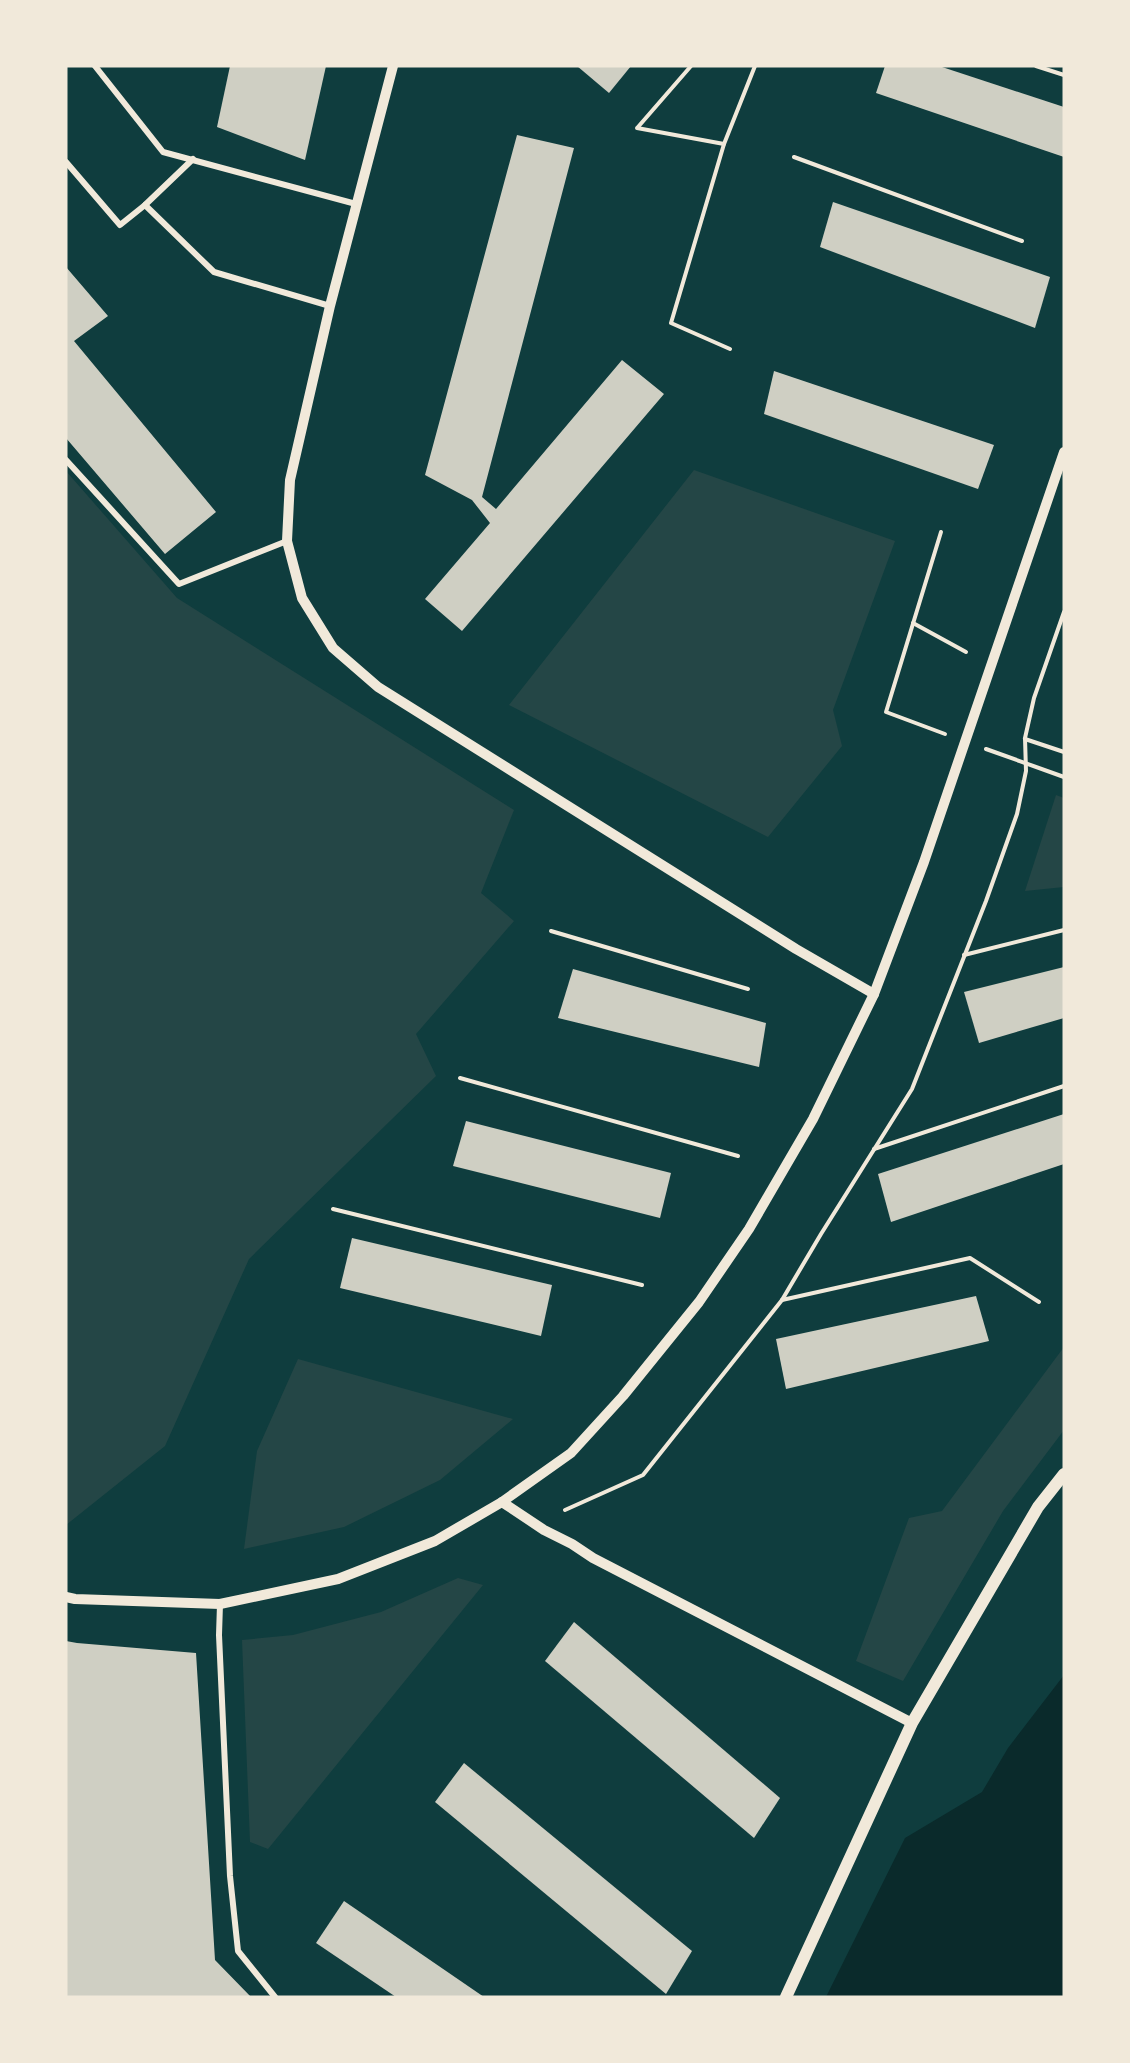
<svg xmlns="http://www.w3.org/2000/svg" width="1130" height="2063" font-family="Cabin,sans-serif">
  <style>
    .green { fill: #244646 }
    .water { fill: #0a2a2b }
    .building { fill: #cfcfc3 }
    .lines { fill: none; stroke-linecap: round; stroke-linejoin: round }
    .path { stroke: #f1e9da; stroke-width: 4 }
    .minor { stroke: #f1e9da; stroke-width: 6 }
    .tertiary { stroke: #f1e9da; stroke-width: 10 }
    .secondary { stroke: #f1e9da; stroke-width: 12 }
  </style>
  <rect width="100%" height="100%" fill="#0f3d3e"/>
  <!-- green -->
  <g class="green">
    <polygon points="694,470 895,541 833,710 842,746 768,837 509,705"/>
    <polygon points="66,471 177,598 514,810 481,893 514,921 416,1034 436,1076 249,1259 165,1446 66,1525"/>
    <polygon points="1056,795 1064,798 1064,887 1025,891"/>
    <polygon points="1064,1347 1064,1430 1003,1511 903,1681 856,1661 909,1518 942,1511"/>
    <polygon points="298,1359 513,1419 440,1480 344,1527 244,1549 257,1451"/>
    <polygon points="458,1578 483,1585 268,1849 250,1842 242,1640 293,1635 381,1612"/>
  </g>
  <!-- water -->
  <polygon class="water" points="1064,1675 1064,1997 826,1997 905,1838 982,1792 1008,1748"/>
  <!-- building -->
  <g class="building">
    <polygon points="230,66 326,66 305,160 217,127"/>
    <polygon points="577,66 631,66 609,93"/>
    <polygon points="885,66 939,66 1064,107 1064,157 876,93"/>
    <polygon points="517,135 574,148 482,497 496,509 622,360 664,394 462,631 425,599 490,523 472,500 425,475"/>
    <polygon points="833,202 1050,277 1035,328 820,247"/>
    <polygon points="66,267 108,316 74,341 216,512 165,554 66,438"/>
    <polygon points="774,371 994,445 978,489 764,414"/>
    <polygon points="1064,967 1064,1018 979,1043 964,992"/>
    <polygon points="573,969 766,1023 759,1067 558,1018"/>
    <polygon points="1064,1114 1064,1164 891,1222 878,1174"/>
    <polygon points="466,1121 671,1173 660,1218 453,1166"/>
    <polygon points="352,1238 552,1285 541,1336 340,1288"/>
    <polygon points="976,1296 989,1341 786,1389 776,1339"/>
    <polygon points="574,1622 780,1798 754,1838 545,1661"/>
    <polygon points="66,1641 77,1643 196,1653 215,1960 251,1997 66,1997"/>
    <polygon points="464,1763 692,1951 666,1994 435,1802"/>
    <polygon points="344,1901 484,1997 396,1997 316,1943"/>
  </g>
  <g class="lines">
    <!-- path -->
    <g class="path">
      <polyline points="1036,66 1064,75"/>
      <polyline points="638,127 691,66"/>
      <polyline points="637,128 724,144"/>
      <polyline points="794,157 1022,241"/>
      <polyline points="730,349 671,323 724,144 755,66"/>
      <polyline points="941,532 886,712 945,734"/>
      <polyline points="913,623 966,652"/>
      <polyline points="1025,739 1064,752"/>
      <polyline points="986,749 1064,777"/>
      <polyline points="551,931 748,989"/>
      <polyline points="964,955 1064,930"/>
      <polyline points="460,1078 738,1156"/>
      <polyline points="874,1149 1064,1086"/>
      <polyline points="333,1209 642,1285"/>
      <polyline points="782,1300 970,1258 1039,1302"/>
      <polyline points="565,1510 643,1475 782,1300 821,1234 912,1089 986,901 1017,814 1026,771 1025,738 1034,698 1064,612"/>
    </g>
    <!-- minor -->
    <g class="minor">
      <polyline points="95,66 163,152 356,204"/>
      <polyline points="66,162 120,225 145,205 193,159"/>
      <polyline points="145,205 214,272 330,306"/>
      <polyline points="66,460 179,584 287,541"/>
      <polyline points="220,1604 219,1635 230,1876 238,1951 275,1997"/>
    </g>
    <!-- tertiary -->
    <g class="tertiary">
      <polyline points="393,66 330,306 290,480 287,541 302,598 333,648 378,687 796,949 874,994"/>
      <polyline points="502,1502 544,1530 572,1544 593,1558 912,1723"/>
      <polyline points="66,1597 75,1599 220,1604 338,1579 435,1541 502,1502 571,1453 623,1396 699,1302 749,1229 813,1119 874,994 924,862 1064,452"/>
    </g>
    <!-- secondary -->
    <polyline class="secondary" points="786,1997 912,1723 1038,1507 1064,1474"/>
  </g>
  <!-- border -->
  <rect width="1130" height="2063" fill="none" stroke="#f1e9da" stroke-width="135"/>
</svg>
